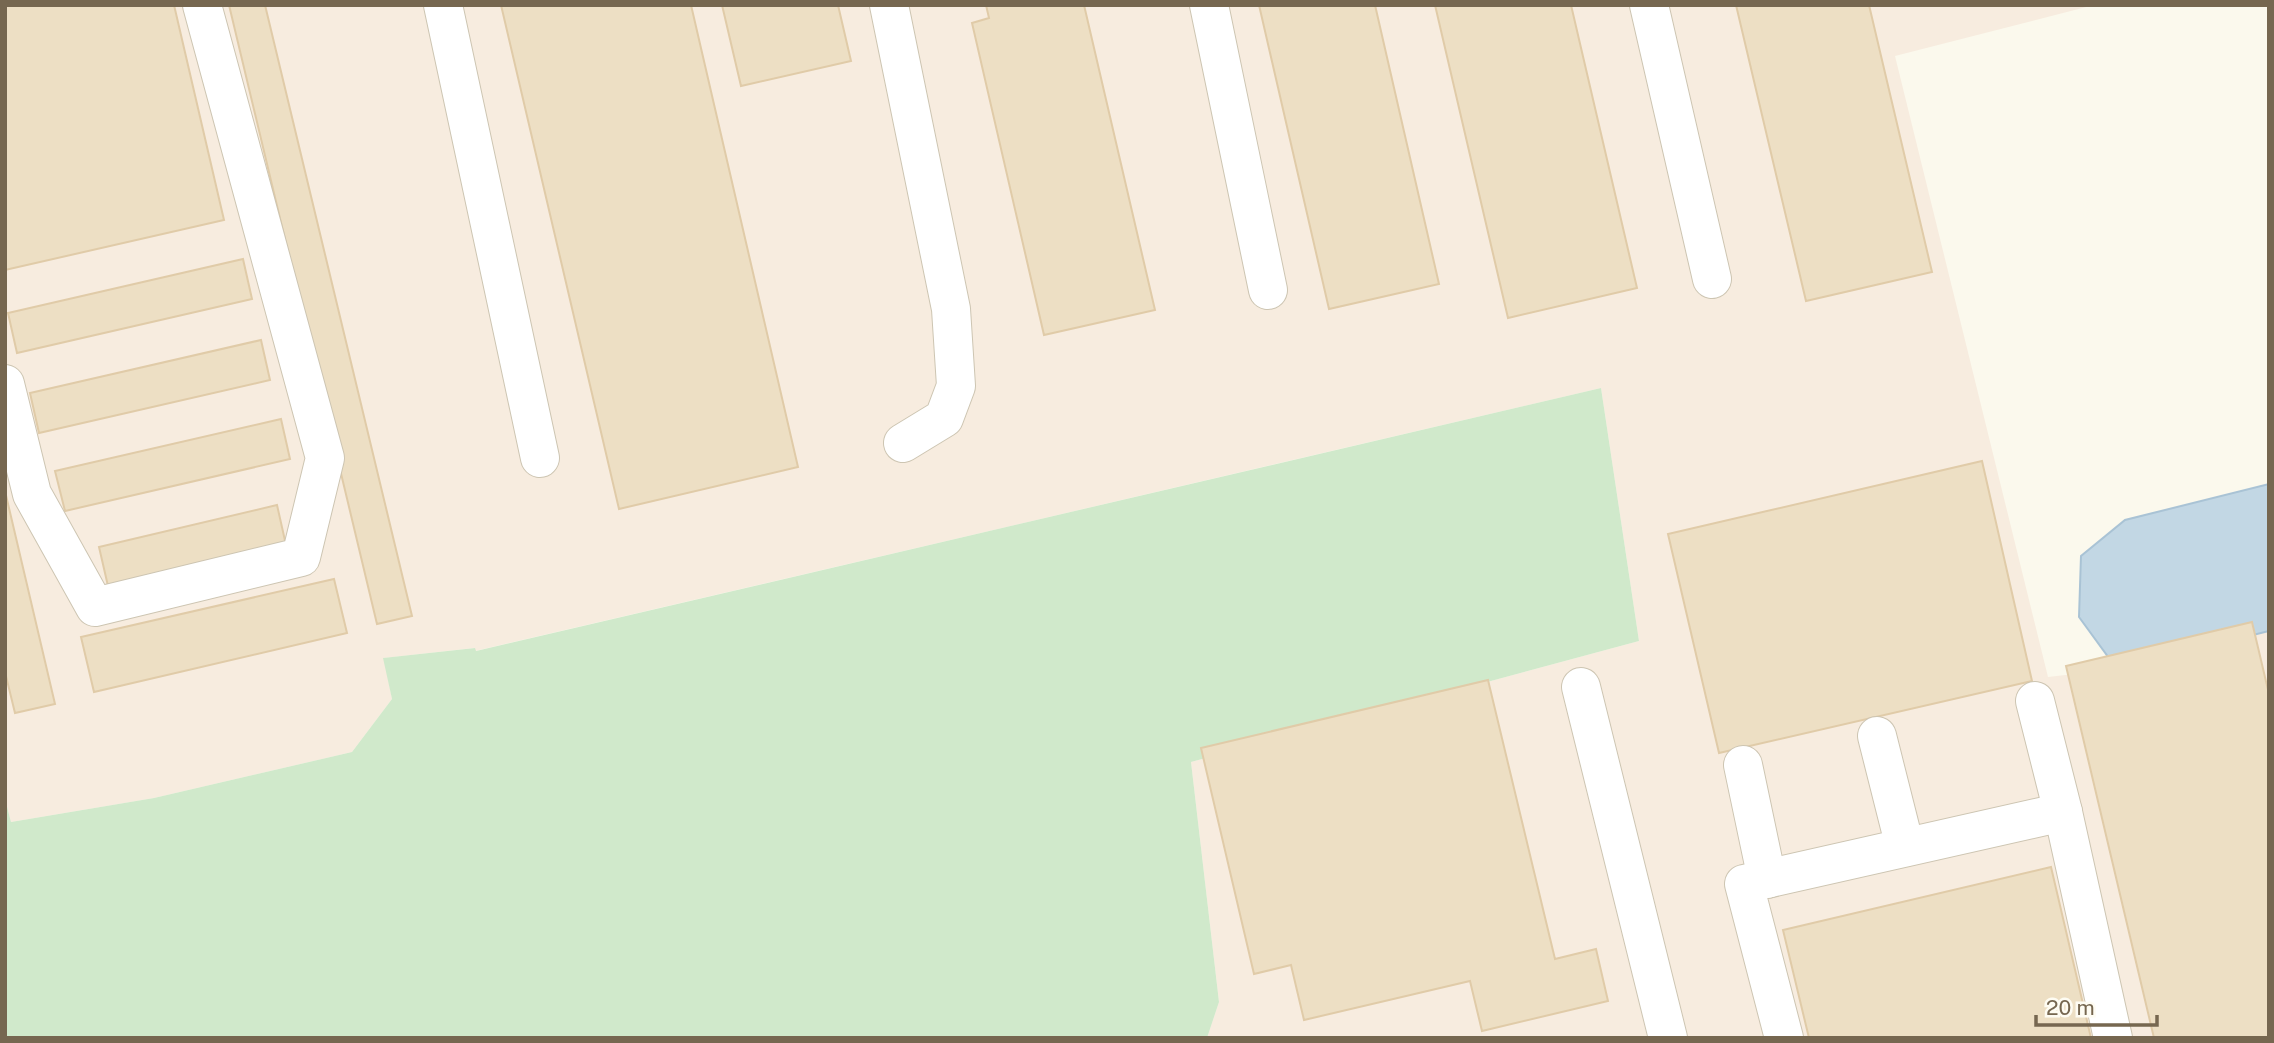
<svg xmlns="http://www.w3.org/2000/svg" width="2274" height="1043" font-family="'Public Sans',sans-serif">
  <style>
    .commercial { fill: #f7ecdf }
    .green { fill: #d0e9cb }
    .water { fill: #c2d7e4; stroke: #a9c3d5; stroke-width: 2 }
    .building { fill: #eddfc4; stroke: #e0cba8; stroke-width: 2 }
    .lines { fill: none; stroke-linecap: round; stroke-linejoin: round }
    .minor-casing { stroke: #cdc5b2; stroke-width: 40 }
    .minor { stroke: #fff; stroke-width: 38 }
  </style>
  <rect width="100%" height="100%" fill="#fbf9ed"/>
  <!-- commercial -->
  <polygon class="commercial" points="5,5 2094,5 1895,56 2048,677 2117,669 2269,631 2269,1038 1207,1038 1219,1002 1191,762 1639,641 1601,388 475,651 474,648 384,658 392,699 352,752 154,798 11,822 5,799"/>
  <!-- green -->
  <polygon class="green" points="1601,388 1639,641 1191,762 1219,1002 1207,1038 5,1038 5,799 11,822 154,798 352,752 392,699 383,658 475,648 476,651"/>
  <!-- water -->
  <polygon class="water" points="2269,484 2269,631 2117,669 2079,617 2081,556 2125,520"/>
  <!-- building -->
  <g class="building">
    <polygon points="5,5 174,5 224,220 5,270"/>
    <polygon points="229,5 265,5 412,616 377,624"/>
    <polygon points="501,5 691,5 798,467 619,509"/>
    <polygon points="722,5 838,5 851,61 741,86"/>
    <polygon points="986,5 1084,5 1155,310 1044,335 972,23 989,18"/>
    <polygon points="1259,5 1375,5 1439,284 1329,309"/>
    <polygon points="1435,5 1571,5 1637,288 1508,318"/>
    <polygon points="1736,5 1869,5 1932,272 1806,301"/>
    <polygon points="243,259 252,299 17,353 8,313"/>
    <polygon points="261,340 270,380 39,433 30,393"/>
    <polygon points="281,419 290,459 65,511 55,471"/>
    <polygon points="1982,461 2032,681 1719,753 1668,534"/>
    <polygon points="5,491 55,704 15,713 5,672"/>
    <polygon points="277,505 286,545 108,586 99,547"/>
    <polygon points="334,579 347,633 94,692 81,637"/>
    <polygon points="2252,622 2269,694 2269,1038 2154,1038 2066,666"/>
    <polygon points="1488,680 1555,959 1596,949 1608,1001 1482,1031 1470,981 1304,1020 1291,965 1254,974 1201,748"/>
    <polygon points="2051,867 2091,1038 1809,1038 1783,930"/>
  </g>
  <g class="lines">
    <defs>
      <g id="minor">
        <polyline points="443,5 540,458"/>
        <polyline points="889,5 951,309 956,386 944,418 903,443"/>
        <polyline points="1209,5 1268,290"/>
        <polyline points="1649,5 1712,279"/>
        <polyline points="5,384 32,494 95,607 301,557 325,458 202,5"/>
        <polyline points="1581,687 1668,1038"/>
        <polyline points="2035,701 2063,812"/>
        <polyline points="1877,736 1905,847"/>
        <polyline points="1743,765 1767,879"/>
        <polyline points="1784,1038 1744,884 2063,812 2113,1038"/>
      </g>
    </defs>
    <!-- minor casing -->
    <use href="#minor" class="minor-casing"/>
    <!-- minor -->
    <use href="#minor" class="minor"/>
  </g>
  <!-- border -->
  <rect width="2274" height="1043" fill="none" stroke="#766750" stroke-width="14"/>
  <!-- scale -->
  <path d="M2036 1015v10h121v-10" fill="none" stroke="#766750" stroke-width="3.5"/>
  <text x="2046" y="1015" font-size="21" fill="#766750" stroke="#fefcf3" stroke-width="5" paint-order="stroke">20 m</text>
</svg>
